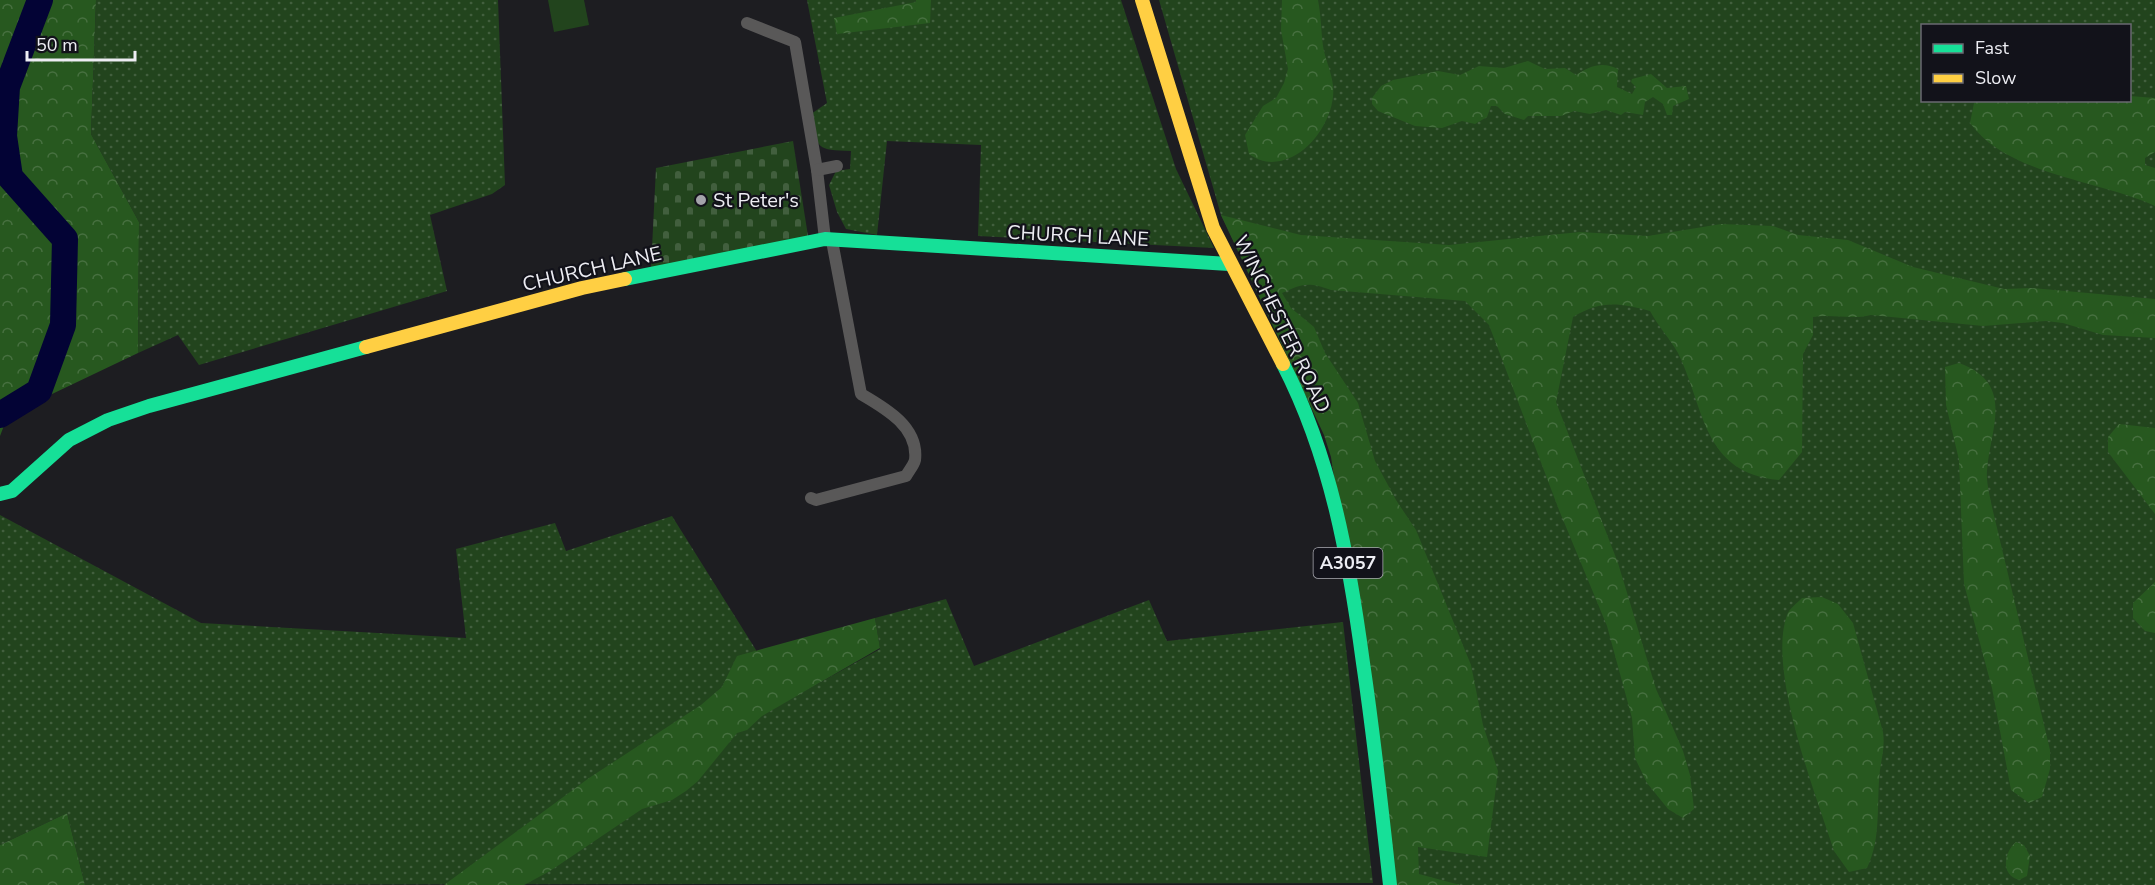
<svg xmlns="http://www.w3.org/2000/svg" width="2155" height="885" font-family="'Nunito Sans',sans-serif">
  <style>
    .grass { fill: url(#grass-dots); fill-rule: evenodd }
    .forest { fill: url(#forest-crowns) }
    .cemetery { fill: url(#cemetery-stones) }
    .pitch { fill: #22441d }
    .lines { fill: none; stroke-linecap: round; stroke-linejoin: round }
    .river { stroke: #030335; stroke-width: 26 }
    .street { stroke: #595858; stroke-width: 12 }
    .fast { stroke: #16e098; stroke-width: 14 }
    .slow { stroke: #ffcf43; stroke-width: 14 }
    .poi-dot { fill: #a4a4aa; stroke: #12121a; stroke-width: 2 }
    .labels { text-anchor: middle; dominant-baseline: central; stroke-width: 4.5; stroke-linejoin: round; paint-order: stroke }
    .shield { fill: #12121a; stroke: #ababb2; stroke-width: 1.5 }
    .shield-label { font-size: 18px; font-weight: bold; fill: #ededf3 }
    .poi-label { font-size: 20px; fill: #ededf3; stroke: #12121a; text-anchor: start }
    .street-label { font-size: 20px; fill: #ededf3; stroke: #12121a }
  </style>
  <defs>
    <pattern id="grass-dots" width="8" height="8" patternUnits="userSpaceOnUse" patternTransform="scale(1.5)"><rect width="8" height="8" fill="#22441d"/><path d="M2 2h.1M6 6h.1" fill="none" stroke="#425f3e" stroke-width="1.8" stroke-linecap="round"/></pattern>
    <pattern id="forest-crowns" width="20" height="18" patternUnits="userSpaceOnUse" patternTransform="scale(1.5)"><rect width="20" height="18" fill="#27581f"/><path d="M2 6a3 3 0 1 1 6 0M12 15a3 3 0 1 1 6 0" fill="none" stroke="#477040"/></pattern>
    <pattern id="cemetery-stones" width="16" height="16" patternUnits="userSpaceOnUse" patternTransform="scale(1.5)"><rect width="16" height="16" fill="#22441d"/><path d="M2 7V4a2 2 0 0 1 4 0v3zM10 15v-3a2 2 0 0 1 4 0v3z" fill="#425f3e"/></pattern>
  </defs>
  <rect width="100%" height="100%" fill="#1d1d21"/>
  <!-- grass -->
  <g class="grass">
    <polygon points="96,0 498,0 505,185 492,194 430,215 447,291 199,365 178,335 138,353 139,222 91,134"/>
    <path d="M807 0H1121L1176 169 1214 248 978 236 981 145 887 141 877 235 846 229 837 212 829 185 836 171 850 169 851 151C817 150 817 150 811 114L827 103Z"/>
    <path d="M1159 0H2155V885H1404L1335 433 1245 265 1221 215ZM1922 26H2130V100H1922Z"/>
    <polygon points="0,515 201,623 466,638 456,549 555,523 566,551 672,516 756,650 762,715 880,649 875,618 946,599 974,666 1149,600 1167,641 1343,622 1373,883 85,885 67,813 0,845"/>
  </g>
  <!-- forest -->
  <g class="forest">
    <polygon points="0,0 96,0 91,134 139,222 138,353 8,415 0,436"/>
    <polygon points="916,0 931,0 930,23 837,34 834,18 916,2"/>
    <path d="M1282 0H1318C1321 15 1321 30 1323 46 1325 59 1332 73 1333 86 1336 112 1316 146 1292 157 1276 164 1263 164 1249 154L1245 135 1263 106 1276 98 1284 83 1288 69 1281 30Z"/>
    <path d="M1528 61 1545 69 1565 68 1576 75C1590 66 1602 61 1618 69L1617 87 1632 94 1636 87 1631 82 1632 79 1651 74 1667 88 1686 86 1689 99 1673 106 1672 115H1667L1663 104 1653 97 1645 102 1643 115 1625 112 1621 115 1606 110 1590 114 1574 111 1561 116H1528L1524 120 1505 114 1497 106H1491L1487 117 1475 124 1462 121 1442 128 1415 126 1378 111 1372 104V98L1381 86 1393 80 1438 71 1460 75 1479 66 1504 68Z"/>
    <path d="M2130 96 2155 98V152L2145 158V165L2155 168V206C2099 180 2007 175 1970 123L1974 103 1977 101 2130 100Z"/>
    <path d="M1221 215 1301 235 1449 245 1580 232 1648 236 1721 224 1773 226 1798 235 1848 240 1913 267 2004 289 2031 288 2155 299V338L2103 335 2063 323 2046 321 1983 326 1871 315C1851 320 1833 314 1813 317V335L1803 354 1802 452 1779 480C1702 473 1705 408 1678 353 1670 339 1658 326 1650 311 1618 303 1602 300 1573 317L1556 402 1618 563 1656 689 1683 751 1690 775 1694 809 1683 818 1668 809 1647 783 1635 758 1632 718 1607 626 1559 510 1489 325 1465 301 1331 290C1309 282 1303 283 1282 293L1291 308 1314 327 1325 353 1358 403 1375 461 1396 500 1416 530 1471 665 1483 725 1498 771 1487 857 1418 847 1419 874 1460 885H1395L1331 457 1324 435Z"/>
    <path d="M1959 363C2016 384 1990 428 1987 471 1986 482 1990 496 1992 507L2050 750V769L2042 797 2029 803 2011 790 1992 688 1964 584 1959 460 1946 405 1945 367Z"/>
    <polygon points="2119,424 2155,428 2155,514 2108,452 2108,437"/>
    <polygon points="2155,582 2155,633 2145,631 2133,618 2133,603"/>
    <path d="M1822 597 1838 604 1853 623 1883 732C1885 746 1882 756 1880 770 1876 803 1882 837 1867 868L1849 872 1834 851C1816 795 1767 670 1787 615 1789 609 1797 603 1802 598Z"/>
    <polygon points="875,618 880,648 762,716 747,730 737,733 698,781 686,791 672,800 642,809 550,871 524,885 444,885 589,778 701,705 722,687 737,656"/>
    <polygon points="67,813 85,885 0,885 0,845"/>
    <path d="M2016 842 2024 845 2030 856 2027 876 2019 880C2000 875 2004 852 2016 842Z"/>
  </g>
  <!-- cemetery -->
  <polygon class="cemetery" points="793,141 808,236 651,268 656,168"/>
  <!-- pitch -->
  <polygon class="pitch" points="548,0 584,0 589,25 554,32"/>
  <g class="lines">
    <!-- river -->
    <polyline class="river" points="0,415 39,391 63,325 65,239 10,177 4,136 7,87 40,0"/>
    <!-- street -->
    <g class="street">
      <polyline points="747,23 795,42 817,170 825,239"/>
      <polyline points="817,170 837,166"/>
      <path d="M811 498 816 500 906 476C908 472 914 465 915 460 919 427 885 408 861 394L832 241"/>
    </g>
    <!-- fast -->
    <g class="fast">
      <polyline points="625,279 825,239 1229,264"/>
      <path d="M1283 364C1331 457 1349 559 1363 663 1374 737 1382 811 1390 885"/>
      <polyline points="0,494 12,491 69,440 108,420 149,406 366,347"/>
    </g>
    <!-- slow -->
    <g class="slow">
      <polyline points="1142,0 1213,228 1283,364"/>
      <polyline points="366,347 582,288 625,279"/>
    </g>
  </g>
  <!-- markers -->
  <circle class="poi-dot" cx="701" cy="200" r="6"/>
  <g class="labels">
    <!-- shield labels -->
    <rect class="shield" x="1313.5" y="548" width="69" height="30" rx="4.5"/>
    <g class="shield-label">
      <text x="1348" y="563">A3057</text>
    </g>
    <!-- poi labels -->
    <g class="poi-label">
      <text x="713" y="200">St Peter's</text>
    </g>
    <!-- street labels -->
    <g class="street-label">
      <text transform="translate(1078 236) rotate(3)">CHURCH LANE</text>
      <text transform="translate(592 269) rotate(-13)">CHURCH LANE</text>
      <text transform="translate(1282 324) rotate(64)">WINCHESTER ROAD</text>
    </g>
  </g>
  <!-- legend -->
  <rect x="1921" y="24" width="210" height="78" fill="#12121a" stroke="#6a6a71" stroke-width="1.5"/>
  <rect x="1933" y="44" width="30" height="9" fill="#16e098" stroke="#6a6a71" stroke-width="1.5"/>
  <text x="1975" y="54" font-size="18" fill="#ededf3">Fast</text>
  <rect x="1933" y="74" width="30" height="9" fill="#ffcf43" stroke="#6a6a71" stroke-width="1.5"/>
  <text x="1975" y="84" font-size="18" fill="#ededf3">Slow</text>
  <!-- scale -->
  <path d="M27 51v9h108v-9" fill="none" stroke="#ededf3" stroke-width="3"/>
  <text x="36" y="51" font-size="18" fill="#ededf3" stroke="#12121a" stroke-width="4.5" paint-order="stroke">50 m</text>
</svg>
